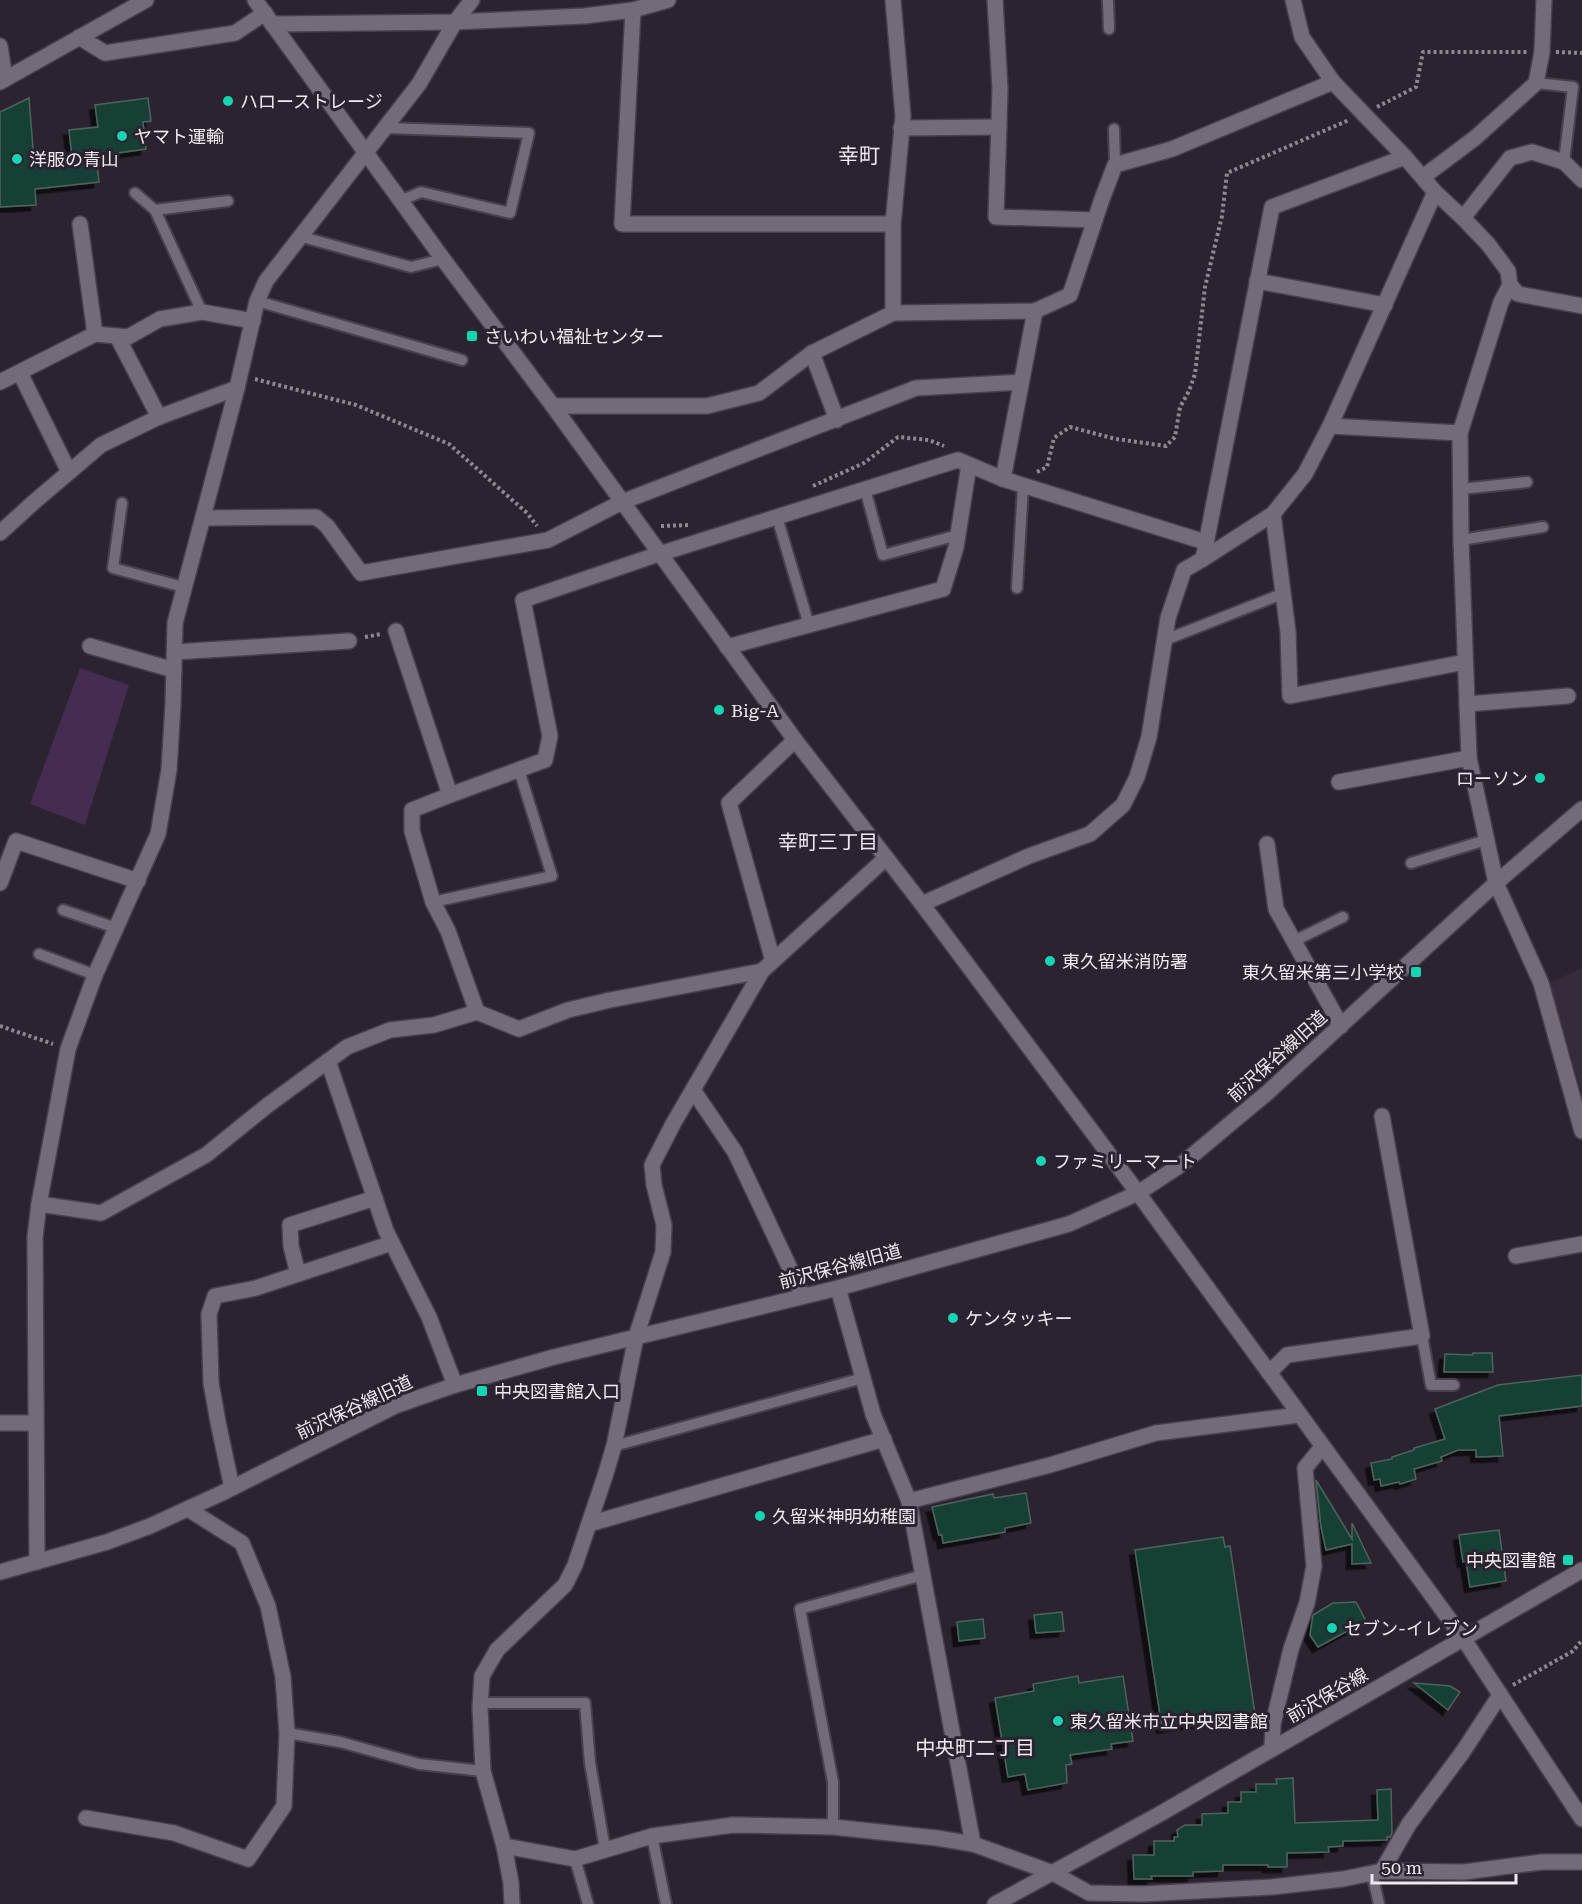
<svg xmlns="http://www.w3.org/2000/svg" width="1582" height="1904" font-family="'Roboto Serif','Noto Sans JP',serif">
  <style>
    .built { fill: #362a3d }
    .green { fill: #442d51 }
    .building { fill: #144036; stroke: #4f635d; stroke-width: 1.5; filter: url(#shadow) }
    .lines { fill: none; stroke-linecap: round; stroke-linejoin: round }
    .lane-casing { stroke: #48414c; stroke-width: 14 }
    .street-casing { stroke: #48414c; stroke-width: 18 }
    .secondary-casing { stroke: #48414c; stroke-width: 18 }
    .path { stroke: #8f8893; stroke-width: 4; stroke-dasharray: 3 3; stroke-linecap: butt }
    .lane { stroke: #746b7a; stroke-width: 10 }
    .street { stroke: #746b7a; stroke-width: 15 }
    .secondary { stroke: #746b7a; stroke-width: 15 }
    .poi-dot { fill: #15d5b3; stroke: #2b2330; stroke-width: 2 }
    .labels { text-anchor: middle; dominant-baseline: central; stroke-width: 6; stroke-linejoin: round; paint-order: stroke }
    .poi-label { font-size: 18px; fill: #eee9f2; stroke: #2b2330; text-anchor: start }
    .street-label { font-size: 18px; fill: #eee9f2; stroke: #2b2330 }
    .neighbourhood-label { font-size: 20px; fill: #eee9f2; stroke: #2b2330 }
    .quarter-label { font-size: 21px; fill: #eee9f2; stroke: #2b2330 }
  </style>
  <defs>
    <filter id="shadow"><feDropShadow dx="-5.5" dy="5.5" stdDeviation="0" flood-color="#0009"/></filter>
  </defs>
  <rect width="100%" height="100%" fill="#2b2330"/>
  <!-- built -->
  <polygon class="built" points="1582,968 1582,1094 1549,983"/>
  <!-- green -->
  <polygon class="green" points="80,668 129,685 85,825 30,804"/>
  <!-- building -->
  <g class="building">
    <polygon points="29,98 34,161 72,157 69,130 98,127 95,105 148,98 151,121 143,122 146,149 96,156 99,182 35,189 36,205 0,207 0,112"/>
    <polygon points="1473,1353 1492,1353 1493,1372 1444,1372 1445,1354 1473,1355"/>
    <polygon points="1582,1375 1582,1406 1499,1416 1503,1456 1476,1457 1476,1450 1458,1450 1441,1457 1442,1461 1414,1469 1416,1479 1400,1484 1399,1482 1381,1486 1380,1479 1374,1480 1371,1463 1392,1459 1392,1457 1414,1450 1414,1448 1445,1439 1435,1409 1498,1385"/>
    <polygon points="1316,1480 1352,1539 1352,1523 1371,1563 1352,1564 1352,1544 1326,1550 1321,1527"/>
    <polygon points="1026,1493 1031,1523 1005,1528 1005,1532 943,1543 942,1535 939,1535 932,1507 993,1494 994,1498"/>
    <polygon points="1499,1530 1506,1581 1470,1587 1466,1561 1463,1562 1459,1535"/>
    <polygon points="1223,1537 1225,1547 1230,1546 1255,1714 1162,1728 1135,1550"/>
    <polygon points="1356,1602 1366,1621 1318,1647 1310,1635 1313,1615 1333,1603"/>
    <polygon points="1062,1612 1064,1631 1036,1633 1034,1615"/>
    <polygon points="983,1619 985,1638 959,1641 957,1622"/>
    <polygon points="1078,1676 1079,1683 1123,1676 1133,1741 1111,1744 1112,1749 1070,1755 1072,1764 1066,1765 1067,1783 1028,1790 1025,1774 1008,1777 995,1698 1034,1691 1033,1684"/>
    <polygon points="1414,1683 1450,1686 1460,1692 1448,1710"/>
    <polygon points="1293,1778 1295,1823 1378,1820 1377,1790 1391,1789 1392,1833 1390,1837 1387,1837 1387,1840 1343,1841 1343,1846 1328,1847 1329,1852 1287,1853 1287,1867 1268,1867 1268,1865 1223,1865 1223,1871 1193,1872 1193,1876 1151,1876 1152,1879 1134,1879 1133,1855 1154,1855 1154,1841 1174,1841 1174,1837 1178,1837 1177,1830 1185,1825 1202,1825 1202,1814 1228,1813 1228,1802 1241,1802 1241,1792 1256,1792 1256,1784 1277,1784 1276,1779"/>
  </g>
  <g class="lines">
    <defs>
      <g id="lane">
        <polyline points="1108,0 1109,29"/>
        <polyline points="1536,83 1573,87 1564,162"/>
        <polyline points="386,128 529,133 510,213 421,192 400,201"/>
        <polyline points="1114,129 1115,165"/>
        <polyline points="135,193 155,210 202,312"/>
        <polyline points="155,210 228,201"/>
        <polyline points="299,236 411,267 443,259"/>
        <polyline points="257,301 462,360"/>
        <polyline points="865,489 883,555 958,535"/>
        <polyline points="1461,489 1527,482"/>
        <polyline points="122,503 113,568 183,587"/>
        <polyline points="777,517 809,625"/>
        <polyline points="1461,540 1543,527"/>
        <polyline points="1017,588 1023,486"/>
        <polyline points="1165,640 1282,594"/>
        <polyline points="1411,863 1486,840"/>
        <polyline points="433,902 552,876 519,770"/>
        <polyline points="63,910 116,928"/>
        <polyline points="1294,941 1343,917"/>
        <polyline points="39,954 95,975"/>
        <polyline points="1422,1336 1431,1385 1454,1385"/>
        <polyline points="614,1446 863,1378"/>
        <polyline points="480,1703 585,1703 590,1763 605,1849"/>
        <polyline points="287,1733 340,1742 419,1764 483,1771"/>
        <polyline points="833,1827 833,1782 800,1609 923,1575"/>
        <polyline points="652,1836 666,1904"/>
        <polyline points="575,1859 588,1904"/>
        <polyline points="1372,1874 1379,1904"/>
      </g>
      <g id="street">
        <polyline points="893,0 903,116 893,224 893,313"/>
        <polyline points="995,0 1000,89 996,217 1095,220"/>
        <polyline points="1293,0 1302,37 1333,82 1405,157 1435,192 1463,218 1488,244 1508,271 1510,285 1518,294 1582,306"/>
        <polyline points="633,10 622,224 893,224"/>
        <polyline points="272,24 455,22 584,16 633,10 668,0"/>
        <polyline points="79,37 105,53 235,33 265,13"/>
        <polyline points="0,46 5,79"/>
        <polyline points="901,128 999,127"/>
        <polyline points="1435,192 1330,426 1460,433"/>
        <polyline points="1463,218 1510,158 1532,152 1564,162 1582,180"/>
        <polyline points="80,224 95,334"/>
        <polyline points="1257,281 1385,305"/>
        <polyline points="1510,285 1501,302 1460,433 1461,540 1469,758 1496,883 1541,983 1582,1131"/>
        <polyline points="1035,311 1003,479 1205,542"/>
        <polyline points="117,336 159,417"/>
        <polyline points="812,353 837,420"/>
        <polyline points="20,373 69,472"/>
        <polyline points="0,382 95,334 128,337 160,319 202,312 253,321"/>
        <polyline points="553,406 707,406 759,393 812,353 893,313 1035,311 1070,295 1102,199 1115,165 1172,149 1333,82"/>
        <polyline points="1273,514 1288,632 1290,696 1465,662"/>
        <polyline points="203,518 316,517 327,526 361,573 548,540 622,502 916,388 1021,382"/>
        <polyline points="0,533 34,502 101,445 159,417 237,388"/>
        <polyline points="1203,559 1273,514 1305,474 1330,426"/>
        <polyline points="396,631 450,795 545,760 550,736 523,600 659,554 958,460 1003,479"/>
        <polyline points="90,646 174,670"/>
        <polyline points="727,647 943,589 956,547 969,465"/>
        <polyline points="175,652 349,641"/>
        <polyline points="1467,704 1568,696"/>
        <polyline points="1339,782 1469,758"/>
        <polyline points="450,795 412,810 412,831 433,902 448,931 477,1012"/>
        <polyline points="1267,844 1276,909 1341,1026"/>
        <polyline points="0,883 16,841 138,881"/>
        <polyline points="922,904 1029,856 1090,834 1123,805 1137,777 1149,737 1168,618 1184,570 1203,559 1272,207 1405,157"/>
        <polyline points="773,961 729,803 795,740"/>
        <polyline points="328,1061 386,1231 429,1317 455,1385"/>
        <polyline points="693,1090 735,1152 803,1296"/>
        <polyline points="39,1204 101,1213 206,1155 268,1105 347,1047 390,1030 434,1025 477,1012 519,1029 568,1010 610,1000 762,971"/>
        <polyline points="1516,1256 1582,1244"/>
        <polyline points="298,1274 291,1246 290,1225 375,1198"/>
        <polyline points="838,1288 873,1414 909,1501 973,1844"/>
        <polyline points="1269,1373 1287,1355 1422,1336 1382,1116"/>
        <polyline points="0,1423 36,1423"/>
        <polyline points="232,1488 218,1422 211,1383 209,1314 215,1296 256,1288 392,1243"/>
        <polyline points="909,1501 1050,1465 1156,1433 1299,1415"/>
        <polyline points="589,1524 884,1439"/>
        <polyline points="37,1562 35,1237 39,1204 68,1049 95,975 158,834 169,770 173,704 175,623 237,388 257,301 266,281 419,84 455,22 472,0"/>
        <polyline points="1272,1749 1273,1724 1291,1649 1307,1603 1314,1566 1305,1468 1322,1447"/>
        <polyline points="86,1818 174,1833 248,1859 284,1806 287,1733 283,1677 268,1606 242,1543 188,1509"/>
        <polyline points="504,1846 575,1859 652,1836 733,1825 833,1827 937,1838 973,1844 1053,1873 1089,1893 1143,1894 1272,1887 1343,1879 1382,1871 1464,1872 1542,1862 1582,1862"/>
        <polyline points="1382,1871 1409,1824 1462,1753 1500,1695"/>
        <polyline points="512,1904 511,1883 504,1846 483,1771 480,1707 482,1676 497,1650 565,1585 575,1565 605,1476 614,1446 636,1337 663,1252 664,1225 654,1185 652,1165 673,1124 762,971 886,858"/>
      </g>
      <g id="secondary">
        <polyline points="255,0 443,259 553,406 795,740 922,904 1138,1193 1463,1638 1582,1819"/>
        <polyline points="0,82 146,0"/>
        <polyline points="1423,177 1475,138 1536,83 1542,52 1544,0"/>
        <polyline points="0,1572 107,1542 150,1526 222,1493 395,1406 455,1385 554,1357 838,1288 1069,1224 1138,1193 1182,1164 1267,1093 1496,883 1582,809"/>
        <polyline points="995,1904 1158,1815 1582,1570"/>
      </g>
    </defs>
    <!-- lane casing -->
    <use href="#lane" class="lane-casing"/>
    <!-- street casing -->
    <use href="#street" class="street-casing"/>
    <!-- secondary casing -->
    <use href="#secondary" class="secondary-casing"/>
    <!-- path -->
    <g class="path">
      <polyline points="1556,52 1582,53"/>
      <polyline points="1377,107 1416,87 1423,52 1528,52"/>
      <polyline points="255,379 356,405 449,444 527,513 537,526"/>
      <polyline points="1037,472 1047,467 1054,438 1070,427 1116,439 1166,446 1175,437 1180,407 1189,391 1195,374 1205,287 1222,216 1227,173 1349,120"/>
      <polyline points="813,486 864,463 898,437 929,440 944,446"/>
      <polyline points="661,526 690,525"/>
      <polyline points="365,637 381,634"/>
      <polyline points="0,1026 53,1044"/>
      <polyline points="1513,1685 1573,1651 1582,1640"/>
    </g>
    <!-- lane -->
    <use href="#lane" class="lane"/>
    <!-- street -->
    <use href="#street" class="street"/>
    <!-- secondary -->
    <use href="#secondary" class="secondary"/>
  </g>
  <!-- markers -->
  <g class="poi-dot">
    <circle cx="228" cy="101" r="6"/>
    <circle cx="122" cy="136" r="6"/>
    <circle cx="17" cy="159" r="6"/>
    <rect x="466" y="330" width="12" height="12" rx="3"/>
    <circle cx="719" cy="710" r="6"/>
    <circle cx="1540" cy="778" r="6"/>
    <circle cx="1050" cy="961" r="6"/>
    <rect x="1410" y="966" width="12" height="12" rx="3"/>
    <circle cx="1041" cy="1161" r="6"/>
    <circle cx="953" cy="1318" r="6"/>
    <rect x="476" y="1385" width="12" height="12" rx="3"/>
    <circle cx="760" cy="1516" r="6"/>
    <rect x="1562" y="1554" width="12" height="12" rx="3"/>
    <circle cx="1332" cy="1628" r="6"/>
    <circle cx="1058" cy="1721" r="6"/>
  </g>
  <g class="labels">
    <!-- poi labels -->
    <g class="poi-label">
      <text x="240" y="101">ハローストレージ</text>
      <text x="134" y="136">ヤマト運輸</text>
      <text x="29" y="159">洋服の青山</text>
      <text x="484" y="336">さいわい福祉センター</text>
      <text x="731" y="710">Big-A</text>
      <text x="1528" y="778" text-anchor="end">ローソン</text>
      <text x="1062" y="961">東久留米消防署</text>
      <text x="1404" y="972" text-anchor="end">東久留米第三小学校</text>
      <text x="1053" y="1161">ファミリーマート</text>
      <text x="965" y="1318">ケンタッキー</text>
      <text x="494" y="1391">中央図書館入口</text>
      <text x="772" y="1516">久留米神明幼稚園</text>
      <text x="1556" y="1560" text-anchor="end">中央図書館</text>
      <text x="1344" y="1628">セブン-イレブン</text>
      <text x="1070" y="1721">東久留米市立中央図書館</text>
    </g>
    <!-- street labels -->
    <g class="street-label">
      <text transform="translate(1277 1056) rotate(-42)">前沢保谷線旧道</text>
      <text transform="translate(840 1266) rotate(-15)">前沢保谷線旧道</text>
      <text transform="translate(354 1407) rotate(-25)">前沢保谷線旧道</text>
      <text transform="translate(1327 1695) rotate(-30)">前沢保谷線</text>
    </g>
    <!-- neighbourhood labels -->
    <g class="neighbourhood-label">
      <text x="828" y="842">幸町三丁目</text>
      <text x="975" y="1748">中央町二丁目</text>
    </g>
    <!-- quarter labels -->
    <g class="quarter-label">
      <text x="859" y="156">幸町</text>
    </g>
  </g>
  <!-- scale -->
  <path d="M1372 1874v9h144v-9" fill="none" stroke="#eee9f2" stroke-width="3"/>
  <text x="1381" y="1874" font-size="18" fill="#eee9f2" stroke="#2b2330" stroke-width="4.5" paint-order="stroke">50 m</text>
</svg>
